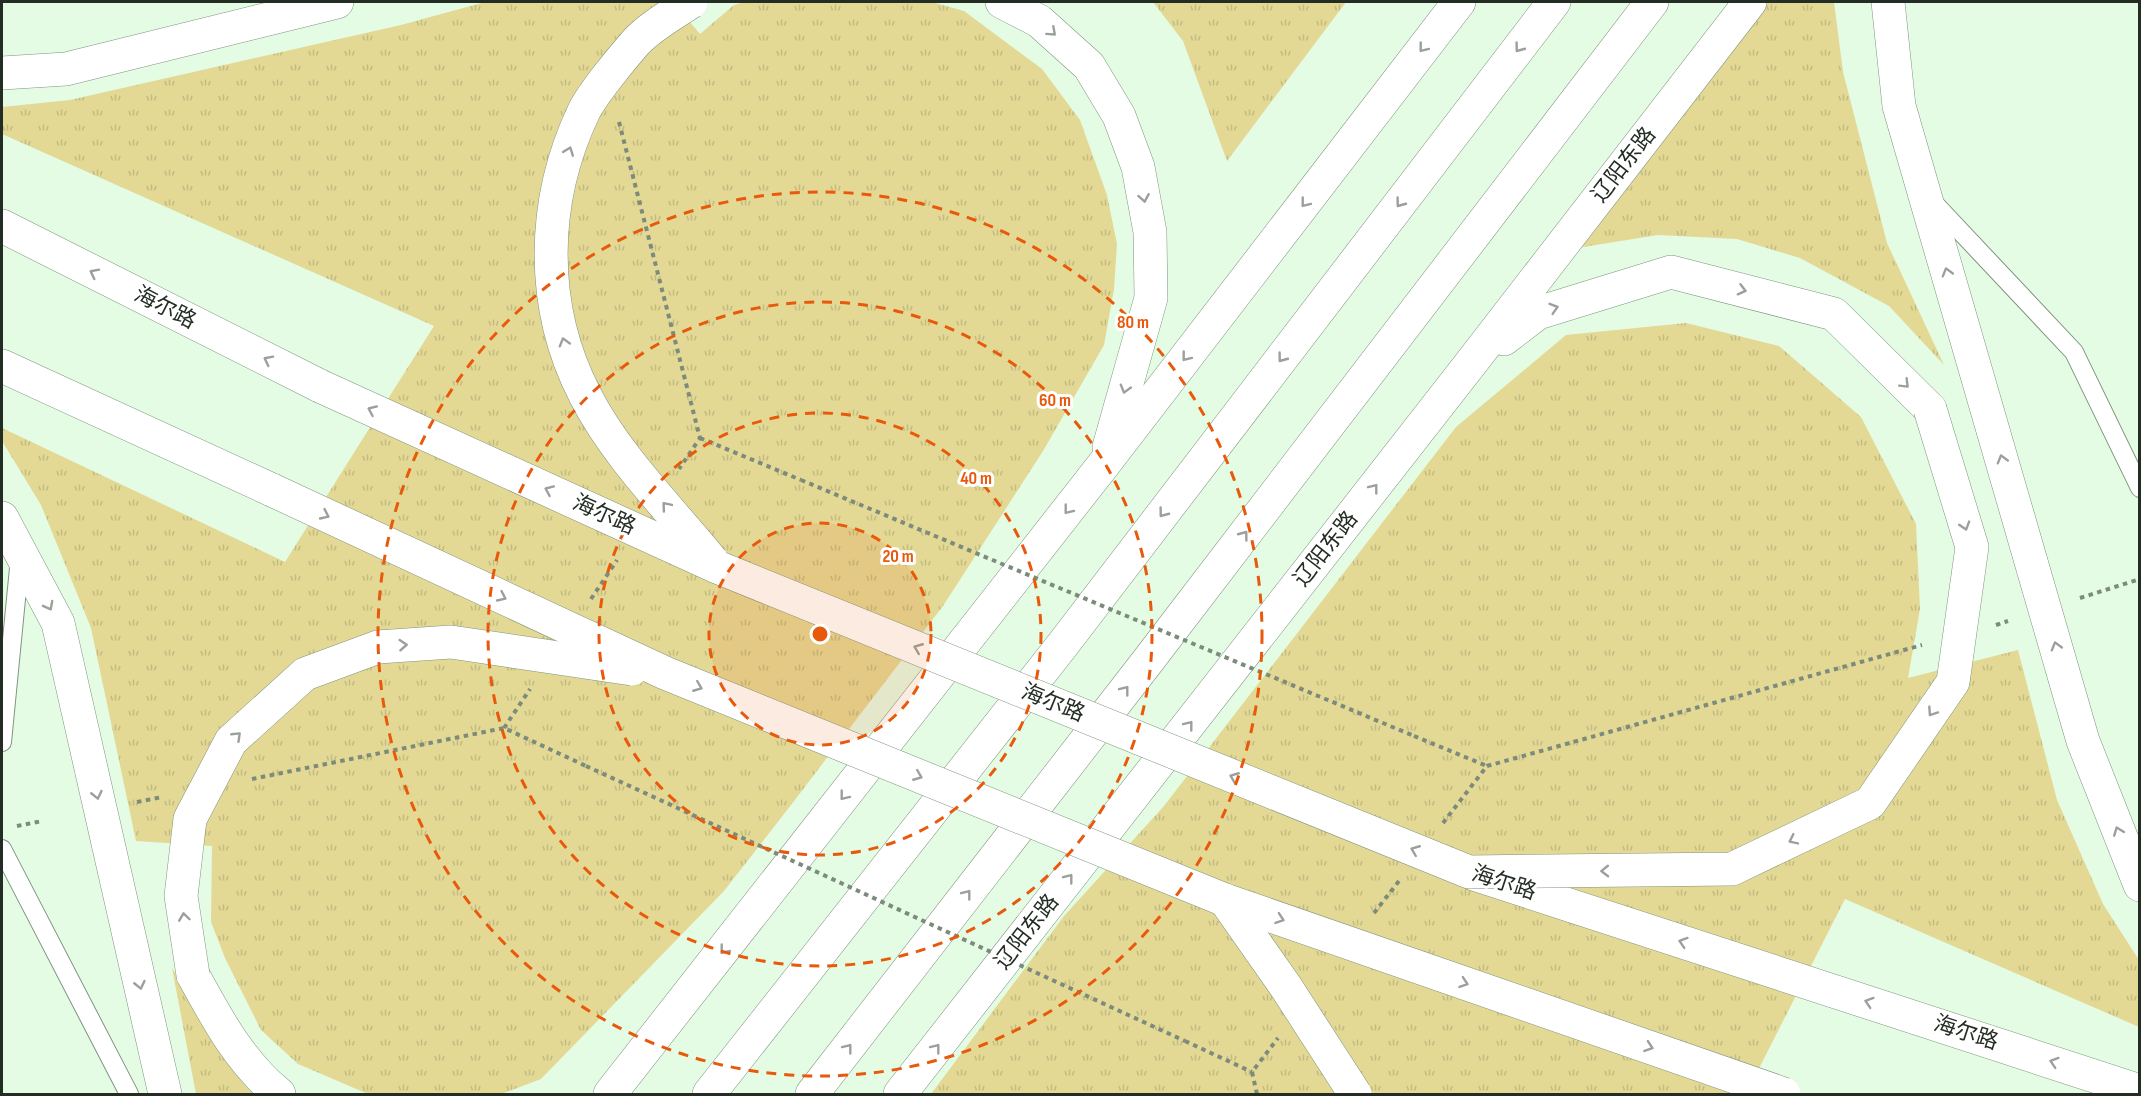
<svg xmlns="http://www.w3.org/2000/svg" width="2141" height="1096" font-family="'Sofia Sans Condensed','Noto Sans SC',sans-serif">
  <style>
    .grass { fill: url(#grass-tufts) }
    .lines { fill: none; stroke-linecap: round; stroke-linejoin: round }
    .service-casing { stroke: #7f947f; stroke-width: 20 }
    .primary-casing { stroke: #7f947f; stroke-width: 34 }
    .trunk-casing { stroke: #7f947f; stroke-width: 34 }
    .path { stroke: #7c8b7c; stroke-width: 4; stroke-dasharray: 4.5 4.5; stroke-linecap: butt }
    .service { stroke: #fff; stroke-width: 18 }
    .primary { stroke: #fff; stroke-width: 33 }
    .trunk { stroke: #fff; stroke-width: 33 }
    .primary-bridge-casing { stroke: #7f947f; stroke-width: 34; stroke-linecap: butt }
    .path-bridge { stroke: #7c8b7c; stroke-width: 4; stroke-dasharray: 4.5 4.5; stroke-linecap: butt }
    .primary-bridge { stroke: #fff; stroke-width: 33 }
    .oneway { stroke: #9ca09c }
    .ring { fill: none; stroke: #e8590c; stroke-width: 3; stroke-dasharray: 10 8 }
    .labels { text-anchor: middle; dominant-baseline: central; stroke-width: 6; stroke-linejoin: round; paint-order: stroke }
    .street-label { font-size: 22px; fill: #242d24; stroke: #fff }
    .centre { fill: #e8590c; stroke: #fff; stroke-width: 3 }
    .ring-label { font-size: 18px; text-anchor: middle; font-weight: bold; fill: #e8590c; stroke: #fff; stroke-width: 6; stroke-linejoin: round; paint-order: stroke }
  </style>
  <defs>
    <pattern id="grass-tufts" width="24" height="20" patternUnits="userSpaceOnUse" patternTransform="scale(1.5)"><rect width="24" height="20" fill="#e3d995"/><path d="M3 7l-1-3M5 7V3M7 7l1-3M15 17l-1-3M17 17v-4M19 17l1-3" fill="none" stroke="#c3bb80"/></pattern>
  </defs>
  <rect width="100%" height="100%" fill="#e4fbe4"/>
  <!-- grass -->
  <g class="grass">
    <polygon points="485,2 673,2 700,34 734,5 745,2 932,2 964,11 1042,69 1080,120 1107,195 1117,244 1114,289 1104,345 1043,451 943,606 791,805 724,891 541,1079 501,1094 368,1094 298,1064 261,1030 225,958 211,922 212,846 136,841 91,628 41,505 2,441 2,428 285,562 434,326 2,134 2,107 70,100 401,25"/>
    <polygon points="1153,2 1346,2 1227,161 1183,41"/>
    <polygon points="1765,2 1834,2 1843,72 1887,243 1944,365 1889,306 1800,258 1737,239 1658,235 1577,248"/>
    <polygon points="1686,323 1779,346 1861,417 1916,524 1920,609 1908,678 2018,650 2057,800 2103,904 2139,960 2139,1027 1845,899 1746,1094 931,1094 1064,916 1164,806 1456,427 1566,335"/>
    <polygon points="172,968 247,1088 254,1094 196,1094"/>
  </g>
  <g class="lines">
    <defs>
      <g id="service">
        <polyline points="1932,201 2074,352 2140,488"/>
        <polyline points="2,742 20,558"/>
        <polyline points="2,849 129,1094"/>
      </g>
      <g id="primary">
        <polyline points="1002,2 1039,21 1089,66 1119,116 1138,167 1150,232 1151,298 1109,447"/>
        <polyline points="1888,2 1899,106 2083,741 2140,885"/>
        <polyline points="2,73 66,69 337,2"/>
        <polyline points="2,226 320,386"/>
        <polyline points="1504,339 1538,313 1671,272 1834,314 1930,409"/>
        <polyline points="2,366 272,490"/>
        <polyline points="2,518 58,623 165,1094"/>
        <polyline points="1474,874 2140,1091"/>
        <path d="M193 975C217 1019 240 1062 279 1094"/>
        <polyline points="610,1094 1104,464 1459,2"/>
        <polyline points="900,1094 1471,363 1750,2"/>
      </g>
      <g id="trunk">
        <polyline points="709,1094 1064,643 1554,2"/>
        <polyline points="812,1094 1147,662 1652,2"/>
      </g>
    </defs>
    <!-- service casing -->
    <use href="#service" class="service-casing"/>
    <!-- primary casing -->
    <use href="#primary" class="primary-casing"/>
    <!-- trunk casing -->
    <use href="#trunk" class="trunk-casing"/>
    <!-- path -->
    <g class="path">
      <polyline points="619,122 700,438 679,469"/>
      <polyline points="700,438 801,480"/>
      <polyline points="2080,598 2140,579"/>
      <polyline points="591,599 617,560"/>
      <polyline points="1996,625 2008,621"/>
      <polyline points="504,728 530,689"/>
      <polyline points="1414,736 1487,766"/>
      <polyline points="252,779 504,728 586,766"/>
      <polyline points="137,802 162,797"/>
      <polyline points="1443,823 1487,766 1922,645"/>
      <polyline points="17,826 42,821"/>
      <polyline points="1374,913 1399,881"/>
      <polyline points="1185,1041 1252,1072"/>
      <polyline points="1257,1094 1252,1072 1278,1038"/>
    </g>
    <!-- service -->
    <use href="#service" class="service"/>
    <!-- primary -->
    <use href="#primary" class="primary"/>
    <!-- trunk -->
    <use href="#trunk" class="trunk"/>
    <defs>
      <g id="primary-bridge">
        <path d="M691 2C673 14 651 26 636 42 622 58 593 93 584 111 541 201 539 306 585 395 616 456 669 508 712 561"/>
        <polyline points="320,386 717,567 1469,872 1732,869 1870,803 1953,682 1972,547 1930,409"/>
        <polyline points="272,490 665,673 1225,900 1784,1094"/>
        <polyline points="1225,900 1286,987 1355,1094"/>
        <polyline points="193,975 181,896 190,819 231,741 305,674 378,647 451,642 632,669"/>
      </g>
    </defs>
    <!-- primary-bridge casing -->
    <use href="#primary-bridge" class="primary-bridge-casing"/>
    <!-- path-bridge -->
    <g class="path-bridge">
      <polyline points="801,480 1414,736"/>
      <polyline points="586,766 1185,1041"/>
    </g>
    <!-- primary-bridge -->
    <use href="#primary-bridge" class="primary-bridge"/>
  </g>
  <!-- one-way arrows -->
  <defs><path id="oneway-chevron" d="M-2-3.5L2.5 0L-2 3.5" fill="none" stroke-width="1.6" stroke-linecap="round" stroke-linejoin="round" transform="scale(1.5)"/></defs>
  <g class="oneway">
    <use href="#oneway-chevron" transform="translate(1052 32) rotate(42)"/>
    <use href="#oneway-chevron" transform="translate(1423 48) rotate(128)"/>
    <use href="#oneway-chevron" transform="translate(1519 48) rotate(127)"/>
    <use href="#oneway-chevron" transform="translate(569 151) rotate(-69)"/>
    <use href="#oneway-chevron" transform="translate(1144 198) rotate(80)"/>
    <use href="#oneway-chevron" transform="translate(1305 203) rotate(128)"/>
    <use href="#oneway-chevron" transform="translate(1400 203) rotate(127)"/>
    <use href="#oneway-chevron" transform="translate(1947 272) rotate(-106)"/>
    <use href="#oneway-chevron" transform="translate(94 273) rotate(-153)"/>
    <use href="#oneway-chevron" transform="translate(1742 290) rotate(15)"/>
    <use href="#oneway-chevron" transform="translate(1554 308) rotate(-17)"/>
    <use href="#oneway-chevron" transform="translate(564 342) rotate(-106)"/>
    <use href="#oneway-chevron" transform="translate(1186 357) rotate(128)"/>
    <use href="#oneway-chevron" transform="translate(1282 358) rotate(127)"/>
    <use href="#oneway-chevron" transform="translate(268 360) rotate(-153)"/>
    <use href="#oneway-chevron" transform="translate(1905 384) rotate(45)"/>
    <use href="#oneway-chevron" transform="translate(1125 389) rotate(106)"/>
    <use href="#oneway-chevron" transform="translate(372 410) rotate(-156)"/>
    <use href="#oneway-chevron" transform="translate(2002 459) rotate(-106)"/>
    <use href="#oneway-chevron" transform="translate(1374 488) rotate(-52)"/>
    <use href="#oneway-chevron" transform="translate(549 490) rotate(-156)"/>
    <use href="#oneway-chevron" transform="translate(666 506) rotate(-130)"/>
    <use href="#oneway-chevron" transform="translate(1068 510) rotate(128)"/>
    <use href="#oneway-chevron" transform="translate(1163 513) rotate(127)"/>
    <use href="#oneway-chevron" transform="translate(325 515) rotate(25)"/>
    <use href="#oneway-chevron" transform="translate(1965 526) rotate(73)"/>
    <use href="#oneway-chevron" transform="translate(1244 535) rotate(-53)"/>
    <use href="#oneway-chevron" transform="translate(502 597) rotate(25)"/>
    <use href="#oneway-chevron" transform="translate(49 606) rotate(62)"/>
    <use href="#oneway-chevron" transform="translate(403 645) rotate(-4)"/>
    <use href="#oneway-chevron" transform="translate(2056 646) rotate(-106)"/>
    <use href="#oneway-chevron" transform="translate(918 648) rotate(-158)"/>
    <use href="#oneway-chevron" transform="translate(698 687) rotate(22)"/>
    <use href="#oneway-chevron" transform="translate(1125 690) rotate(-52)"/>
    <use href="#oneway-chevron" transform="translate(1932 712) rotate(124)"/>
    <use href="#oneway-chevron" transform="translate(1189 725) rotate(-52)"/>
    <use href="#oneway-chevron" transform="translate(237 736) rotate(-44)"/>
    <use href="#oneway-chevron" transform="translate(918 776) rotate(22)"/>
    <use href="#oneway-chevron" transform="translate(1234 777) rotate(-158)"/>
    <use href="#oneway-chevron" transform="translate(97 795) rotate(77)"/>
    <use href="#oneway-chevron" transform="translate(844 796) rotate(128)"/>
    <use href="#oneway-chevron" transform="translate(2118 831) rotate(-111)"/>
    <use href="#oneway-chevron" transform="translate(1793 840) rotate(154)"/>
    <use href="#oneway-chevron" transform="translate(1415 850) rotate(-158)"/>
    <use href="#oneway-chevron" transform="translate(1605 871) rotate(179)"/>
    <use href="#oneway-chevron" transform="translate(1069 878) rotate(-52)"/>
    <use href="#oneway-chevron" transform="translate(967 894) rotate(-52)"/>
    <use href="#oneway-chevron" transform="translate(184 917) rotate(-98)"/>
    <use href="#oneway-chevron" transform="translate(1280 919) rotate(19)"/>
    <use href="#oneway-chevron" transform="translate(1683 942) rotate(-162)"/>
    <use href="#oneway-chevron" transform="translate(724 950) rotate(128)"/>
    <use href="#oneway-chevron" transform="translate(1464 983) rotate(19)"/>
    <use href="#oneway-chevron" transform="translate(140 985) rotate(77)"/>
    <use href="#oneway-chevron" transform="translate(1869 1002) rotate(-162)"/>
    <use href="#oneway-chevron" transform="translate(1649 1047) rotate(19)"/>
    <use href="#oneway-chevron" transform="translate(848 1048) rotate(-52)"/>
    <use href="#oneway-chevron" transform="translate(936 1048) rotate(-52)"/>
    <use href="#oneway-chevron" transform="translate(2054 1062) rotate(-162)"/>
  </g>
  <!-- distance rings -->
  <circle cx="820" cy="634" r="111" fill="#e8590c" fill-opacity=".12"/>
  <g class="ring">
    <circle cx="820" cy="634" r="111"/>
    <circle cx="820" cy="634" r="221"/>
    <circle cx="820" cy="634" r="332"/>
    <circle cx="820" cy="634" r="442"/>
  </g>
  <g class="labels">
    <!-- street labels -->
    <g class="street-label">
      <text transform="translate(1624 165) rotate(-52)">辽阳东路</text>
      <text transform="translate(165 308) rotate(27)">海尔路</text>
      <text transform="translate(604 515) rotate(24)">海尔路</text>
      <text transform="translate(1326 549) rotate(-52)">辽阳东路</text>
      <text transform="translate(1053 703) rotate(22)">海尔路</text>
      <text transform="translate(1504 883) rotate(18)">海尔路</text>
      <text transform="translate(1027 932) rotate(-52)">辽阳东路</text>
      <text transform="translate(1966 1033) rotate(18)">海尔路</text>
    </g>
  </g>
  <circle cx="820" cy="634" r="9" class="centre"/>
  <g class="ring-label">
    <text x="1133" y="328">80 m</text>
    <text x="1055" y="406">60 m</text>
    <text x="976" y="484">40 m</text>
    <text x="898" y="562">20 m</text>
  </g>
  <!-- border -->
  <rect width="2141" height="1096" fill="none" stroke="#242d24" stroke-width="6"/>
</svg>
